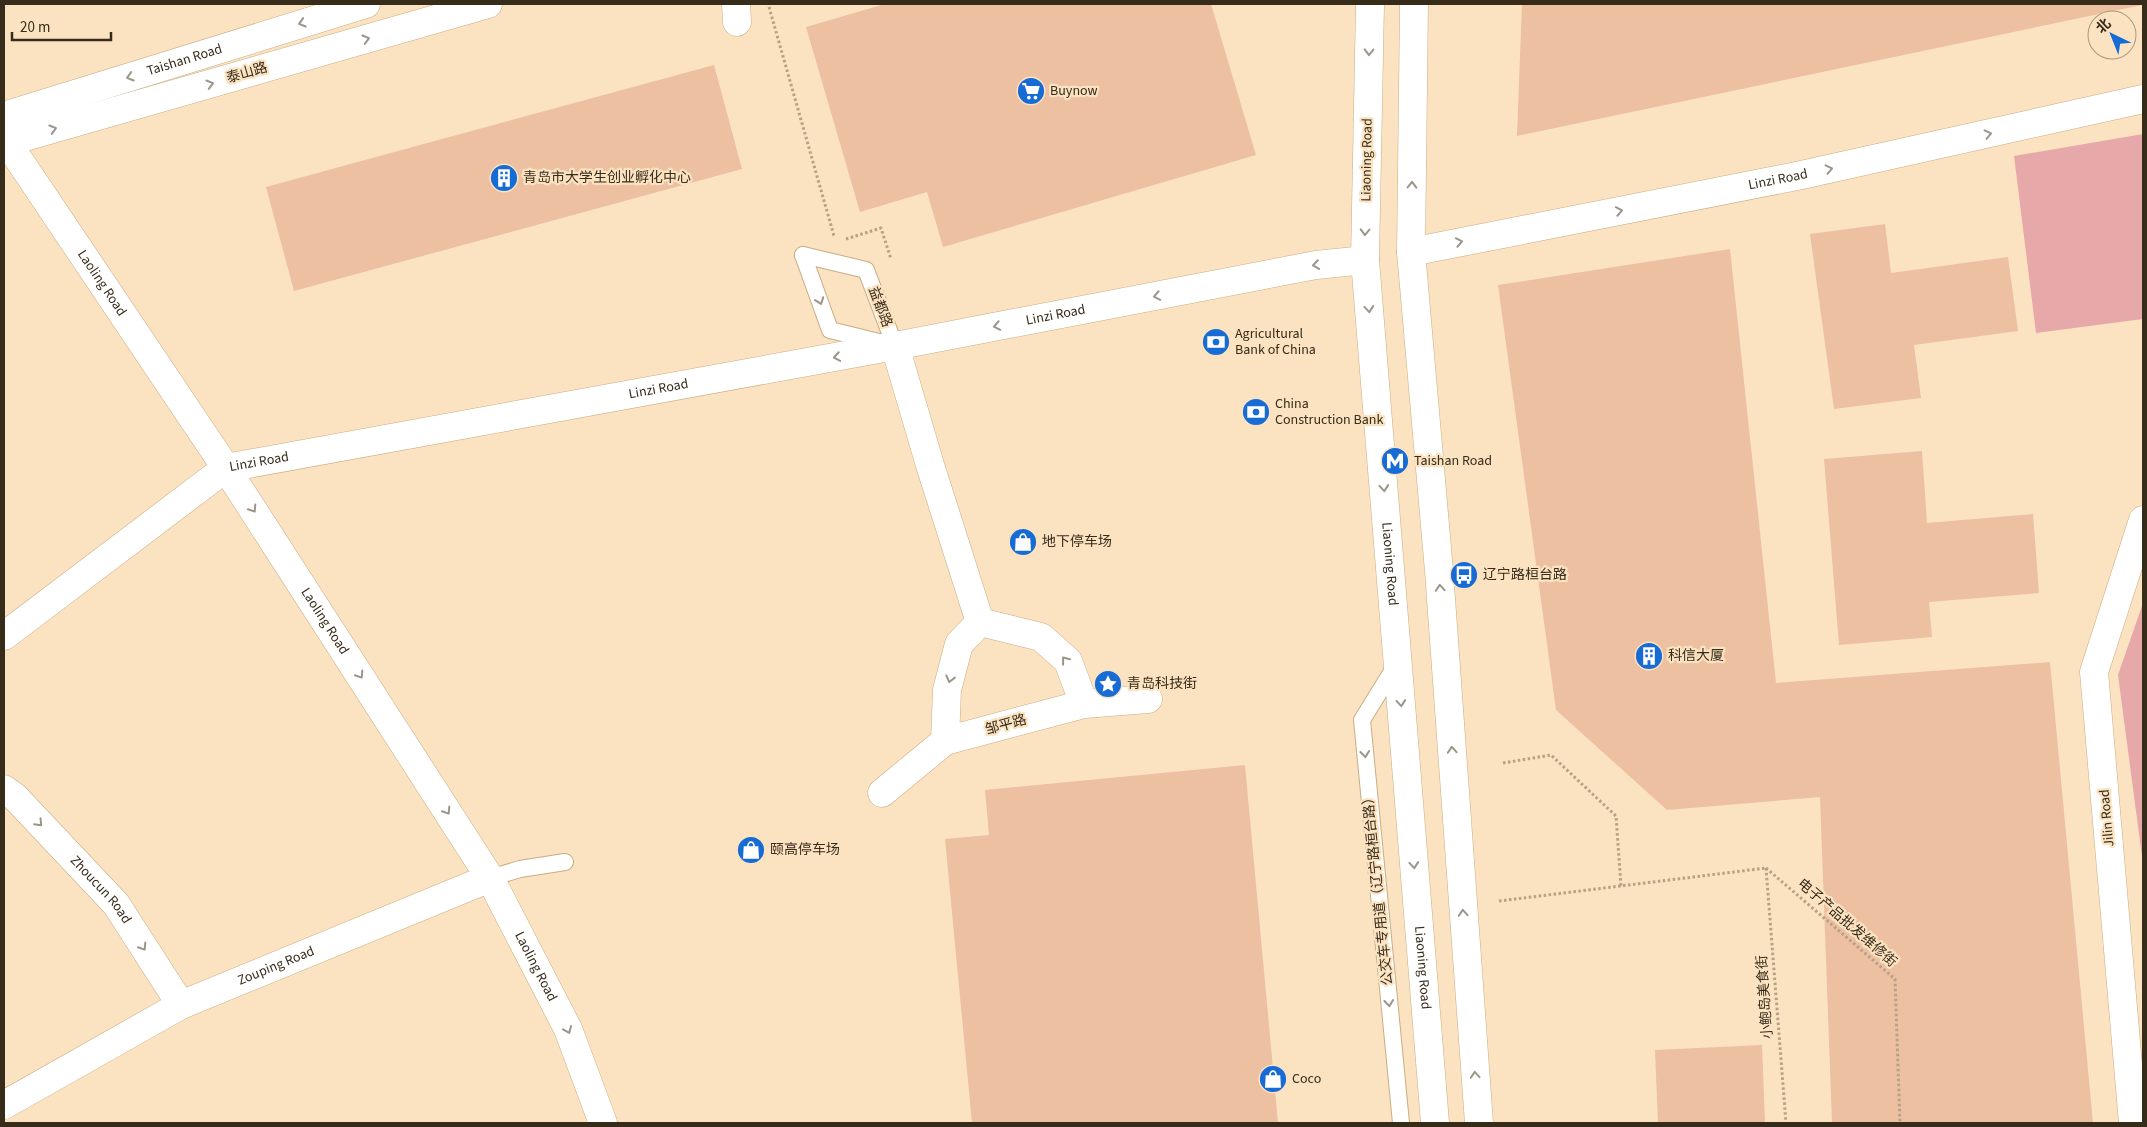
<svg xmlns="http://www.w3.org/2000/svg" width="2147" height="1127" font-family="'Source Sans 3','Noto Sans SC',sans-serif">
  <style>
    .green { fill: #e7a8aa }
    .building { fill: #ecc0a1 }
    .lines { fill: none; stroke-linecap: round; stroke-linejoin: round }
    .service-casing { stroke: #c9ac83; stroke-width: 18 }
    .minor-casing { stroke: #c9ac83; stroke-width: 29 }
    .tertiary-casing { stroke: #c9ac83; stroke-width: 29 }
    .primary-casing { stroke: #c9ac83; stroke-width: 29 }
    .path { stroke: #b5a185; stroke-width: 3; stroke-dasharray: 2.5 2.5; stroke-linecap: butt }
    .service { stroke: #fff; stroke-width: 16 }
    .minor { stroke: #fff; stroke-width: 28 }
    .tertiary { stroke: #fff; stroke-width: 28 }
    .primary { stroke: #fff; stroke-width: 28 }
    .oneway { stroke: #9b958c }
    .labels { text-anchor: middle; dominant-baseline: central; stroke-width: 4.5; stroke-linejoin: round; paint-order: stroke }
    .street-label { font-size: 14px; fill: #372b1a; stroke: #fbe3c1 }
    .poi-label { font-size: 14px; fill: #372b1a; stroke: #fbe3c1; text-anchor: start }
  </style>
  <rect width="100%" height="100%" fill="#fbe3c1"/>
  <!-- green -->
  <g class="green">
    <polygon points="2143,134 2143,319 2036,333 2014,156"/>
    <polygon points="2143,603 2143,864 2118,675"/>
  </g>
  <!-- building -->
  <g class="building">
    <polygon points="885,4 1211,4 1256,155 943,247 927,192 860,212 806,27"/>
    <polygon points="1522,4 2142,4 2142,5 1517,136"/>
    <polygon points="714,65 742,169 294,291 266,187"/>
    <polygon points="1885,224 1891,273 2008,257 2018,331 1914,345 1921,398 1834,409 1810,234"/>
    <polygon points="1730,249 1776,683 2050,662 2093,1123 1832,1123 1820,797 1667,810 1556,710 1498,285"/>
    <polygon points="1922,451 1927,523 2033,514 2039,593 1929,602 1932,637 1839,645 1824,459"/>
    <polygon points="1245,765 1278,1123 972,1123 945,839 989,835 985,790"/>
    <polygon points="1762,1045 1765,1123 1658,1123 1655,1050"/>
  </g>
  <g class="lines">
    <defs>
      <g id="service">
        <polyline points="803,255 830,330 883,343"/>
        <polyline points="803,255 866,270 895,346"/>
        <polyline points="1396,665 1362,720 1401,1123"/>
        <polyline points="490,878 520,869 565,862"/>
      </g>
      <g id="minor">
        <polyline points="736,4 737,22"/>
        <path id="s1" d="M7 142 226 468 490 878 568 1029 603 1123"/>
        <path id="s2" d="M1411 252 1797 176 2143 99"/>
        <polyline points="895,346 930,465 980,622"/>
        <path id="s3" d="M4 636 226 468 895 346 1316 265 1365 260"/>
        <polyline points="945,741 947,690 959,644 980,622 1041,637 1068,661 1084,704"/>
        <path id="s4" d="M4 789 15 797 116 904 181 1005"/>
        <polyline points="882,793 945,741 1084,704 1148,699"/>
        <path id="s5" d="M4 1105 181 1005 490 878"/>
      </g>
      <g id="tertiary">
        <path id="s6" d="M4 116 366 4"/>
        <polyline points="7,142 488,4"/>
        <polyline points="2133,1123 2094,672 2143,520"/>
      </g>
      <g id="primary">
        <path id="s7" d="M1370 4 1365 260 1435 1123"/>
        <polyline points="1414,4 1411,252 1439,571 1479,1123"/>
      </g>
    </defs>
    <!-- service casing -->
    <use href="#service" class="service-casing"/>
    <!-- minor casing -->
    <use href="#minor" class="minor-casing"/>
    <!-- tertiary casing -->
    <use href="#tertiary" class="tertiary-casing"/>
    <!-- primary casing -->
    <use href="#primary" class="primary-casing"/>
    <!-- path -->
    <g class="path">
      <polyline points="769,7 834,236"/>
      <polyline points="846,239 881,228 891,259"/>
      <polyline points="1503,763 1551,755 1616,816 1621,886"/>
      <polyline points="1766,868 1895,979 1900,1123"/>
      <polyline points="1766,868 1786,1123"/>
      <polyline points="1499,901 1766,868"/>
    </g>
    <!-- service -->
    <use href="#service" class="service"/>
    <!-- minor -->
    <use href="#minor" class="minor"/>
    <!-- tertiary -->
    <use href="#tertiary" class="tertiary"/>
    <!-- primary -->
    <use href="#primary" class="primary"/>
  </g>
  <!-- one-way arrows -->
  <defs><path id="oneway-chevron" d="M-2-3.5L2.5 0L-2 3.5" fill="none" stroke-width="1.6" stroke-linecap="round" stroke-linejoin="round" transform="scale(1.25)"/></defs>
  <g class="oneway">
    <use href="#oneway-chevron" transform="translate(302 23) rotate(163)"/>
    <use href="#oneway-chevron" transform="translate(366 39) rotate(-16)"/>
    <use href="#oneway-chevron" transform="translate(1369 52) rotate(91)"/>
    <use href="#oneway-chevron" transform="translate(130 77) rotate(163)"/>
    <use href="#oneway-chevron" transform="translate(210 84) rotate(-16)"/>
    <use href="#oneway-chevron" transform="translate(53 129) rotate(-16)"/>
    <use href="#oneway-chevron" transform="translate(1988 134) rotate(-13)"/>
    <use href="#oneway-chevron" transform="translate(1829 169) rotate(-13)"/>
    <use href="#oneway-chevron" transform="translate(1412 185) rotate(-89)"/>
    <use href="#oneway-chevron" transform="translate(1619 211) rotate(-11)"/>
    <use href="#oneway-chevron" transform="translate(1365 232) rotate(91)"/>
    <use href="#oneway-chevron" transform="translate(1459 242) rotate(-11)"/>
    <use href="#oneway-chevron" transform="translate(1316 265) rotate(172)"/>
    <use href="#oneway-chevron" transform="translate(1157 296) rotate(169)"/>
    <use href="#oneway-chevron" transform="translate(820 301) rotate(70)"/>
    <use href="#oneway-chevron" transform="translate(1369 309) rotate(85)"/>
    <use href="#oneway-chevron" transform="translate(997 326) rotate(169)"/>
    <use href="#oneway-chevron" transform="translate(837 357) rotate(170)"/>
    <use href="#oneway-chevron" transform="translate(1384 488) rotate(85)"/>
    <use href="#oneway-chevron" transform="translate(253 509) rotate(57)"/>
    <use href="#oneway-chevron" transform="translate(1440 588) rotate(-94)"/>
    <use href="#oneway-chevron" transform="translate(1065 660) rotate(-128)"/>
    <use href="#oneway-chevron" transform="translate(360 675) rotate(57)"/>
    <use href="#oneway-chevron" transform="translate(950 679) rotate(104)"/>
    <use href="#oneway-chevron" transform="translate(1401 703) rotate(85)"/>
    <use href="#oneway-chevron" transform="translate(1452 750) rotate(-94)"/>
    <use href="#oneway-chevron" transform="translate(1365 754) rotate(84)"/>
    <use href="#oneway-chevron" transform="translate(447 811) rotate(57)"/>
    <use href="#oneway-chevron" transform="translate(39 823) rotate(47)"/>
    <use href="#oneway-chevron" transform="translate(1414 865) rotate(85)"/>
    <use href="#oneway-chevron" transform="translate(1463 913) rotate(-94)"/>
    <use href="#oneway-chevron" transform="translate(143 947) rotate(57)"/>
    <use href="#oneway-chevron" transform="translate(1389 1003) rotate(84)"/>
    <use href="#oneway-chevron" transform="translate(568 1030) rotate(67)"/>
    <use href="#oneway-chevron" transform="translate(1475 1075) rotate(-94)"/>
  </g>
  <!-- icons -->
  <defs>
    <symbol id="supermarket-disc" viewBox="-11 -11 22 22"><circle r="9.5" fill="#176bd5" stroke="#fbe3c1"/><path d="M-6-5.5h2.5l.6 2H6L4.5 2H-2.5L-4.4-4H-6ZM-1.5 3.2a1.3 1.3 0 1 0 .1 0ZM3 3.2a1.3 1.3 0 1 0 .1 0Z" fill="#fff"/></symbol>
    <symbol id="building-disc" viewBox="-11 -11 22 22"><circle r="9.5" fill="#176bd5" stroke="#fbe3c1"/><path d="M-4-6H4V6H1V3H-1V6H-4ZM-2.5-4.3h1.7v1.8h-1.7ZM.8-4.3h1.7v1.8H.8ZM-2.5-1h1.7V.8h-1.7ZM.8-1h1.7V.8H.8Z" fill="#fff"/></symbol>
    <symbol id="bank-disc" viewBox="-11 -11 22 22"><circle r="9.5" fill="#176bd5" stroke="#fbe3c1"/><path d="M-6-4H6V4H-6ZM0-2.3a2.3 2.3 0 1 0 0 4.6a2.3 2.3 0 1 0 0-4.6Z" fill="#fff"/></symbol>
    <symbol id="metro-disc" viewBox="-11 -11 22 22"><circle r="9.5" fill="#176bd5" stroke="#fbe3c1"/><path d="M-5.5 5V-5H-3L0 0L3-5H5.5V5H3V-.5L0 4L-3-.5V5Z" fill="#fff"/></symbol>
    <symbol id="shop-disc" viewBox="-11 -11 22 22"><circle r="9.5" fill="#176bd5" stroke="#fbe3c1"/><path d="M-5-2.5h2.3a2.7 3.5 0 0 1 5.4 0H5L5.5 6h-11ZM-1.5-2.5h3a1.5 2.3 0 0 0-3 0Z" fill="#fff"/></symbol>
    <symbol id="bus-disc" viewBox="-11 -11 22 22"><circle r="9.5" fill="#176bd5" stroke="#fbe3c1"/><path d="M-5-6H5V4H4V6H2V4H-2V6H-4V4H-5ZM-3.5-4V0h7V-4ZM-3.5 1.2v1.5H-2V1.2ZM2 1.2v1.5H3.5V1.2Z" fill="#fff"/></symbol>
    <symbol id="sight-disc" viewBox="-11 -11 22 22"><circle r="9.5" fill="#176bd5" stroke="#fbe3c1"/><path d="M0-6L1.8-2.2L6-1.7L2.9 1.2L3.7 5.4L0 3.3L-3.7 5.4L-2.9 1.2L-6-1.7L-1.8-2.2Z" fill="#fff"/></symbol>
  </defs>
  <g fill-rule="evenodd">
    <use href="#supermarket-disc" x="1015" y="75" width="32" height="32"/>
    <use href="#building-disc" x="488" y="162" width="32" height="32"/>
    <use href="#bank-disc" x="1200" y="326" width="32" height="32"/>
    <use href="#bank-disc" x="1240" y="396" width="32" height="32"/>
    <use href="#metro-disc" x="1379" y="445" width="32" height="32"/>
    <use href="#shop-disc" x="1007" y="526" width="32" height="32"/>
    <use href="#bus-disc" x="1448" y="559" width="32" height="32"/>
    <use href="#building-disc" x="1633" y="640" width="32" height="32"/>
    <use href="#sight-disc" x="1092" y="668" width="32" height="32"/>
    <use href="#shop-disc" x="735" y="834" width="32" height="32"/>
    <use href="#shop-disc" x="1257" y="1063" width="32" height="32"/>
  </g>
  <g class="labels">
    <!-- street labels -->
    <g class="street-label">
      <text stroke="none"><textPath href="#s6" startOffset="189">Taishan Road</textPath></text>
      <text transform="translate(247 73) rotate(-16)">泰山路</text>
      <text transform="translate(1367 160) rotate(-89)">Liaoning Road</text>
      <text stroke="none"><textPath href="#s2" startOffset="374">Linzi Road</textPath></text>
      <text stroke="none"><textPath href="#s1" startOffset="170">Laoling Road</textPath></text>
      <text transform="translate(880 307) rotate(69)">益都路</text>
      <text stroke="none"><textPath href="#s3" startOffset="1122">Linzi Road</textPath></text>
      <text stroke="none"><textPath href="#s3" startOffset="718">Linzi Road</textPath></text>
      <text stroke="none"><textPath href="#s3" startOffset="312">Linzi Road</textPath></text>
      <text stroke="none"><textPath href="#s7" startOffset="561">Liaoning Road</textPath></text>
      <text stroke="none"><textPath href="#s1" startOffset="575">Laoling Road</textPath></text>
      <text transform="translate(1006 725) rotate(-15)">邹平路</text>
      <text transform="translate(2107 818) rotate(-95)">Jilin Road</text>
      <text transform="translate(1378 888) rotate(-96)">公交车专用道（辽宁路桓台路）</text>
      <text stroke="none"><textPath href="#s4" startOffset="140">Zhoucun Road</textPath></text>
      <text transform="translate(1847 923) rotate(41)">电子产品批发维修街</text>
      <text stroke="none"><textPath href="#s5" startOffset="306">Zouping Road</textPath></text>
      <text stroke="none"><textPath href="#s1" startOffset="980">Laoling Road</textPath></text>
      <text stroke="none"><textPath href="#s7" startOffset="966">Liaoning Road</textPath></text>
      <text transform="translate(1765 997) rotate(-94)">小鲍岛美食街</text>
    </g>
    <!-- poi labels -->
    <g class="poi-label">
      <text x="1050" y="91">Buynow</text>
      <text x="523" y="178">青岛市大学生创业孵化中心</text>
      <text x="1235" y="334">Agricultural<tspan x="1235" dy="16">Bank of China</tspan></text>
      <text x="1275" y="404">China<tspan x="1275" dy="16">Construction Bank</tspan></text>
      <text x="1414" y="461">Taishan Road</text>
      <text x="1042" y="542">地下停车场</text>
      <text x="1483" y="575">辽宁路桓台路</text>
      <text x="1668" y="656">科信大厦</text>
      <text x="1127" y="684">青岛科技街</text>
      <text x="770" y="850">颐高停车场</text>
      <text x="1292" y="1079">Coco</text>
    </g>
  </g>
  <!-- border -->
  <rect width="2147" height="1127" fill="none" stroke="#372b1a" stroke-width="10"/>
  <!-- north arrow -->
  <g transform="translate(2112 35) rotate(317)"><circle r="24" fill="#fbe3c1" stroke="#ad997e"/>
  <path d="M0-4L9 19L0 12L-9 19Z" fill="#176bd5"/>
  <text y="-8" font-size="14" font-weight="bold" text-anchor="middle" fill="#372b1a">北</text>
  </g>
  <!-- scale -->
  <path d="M12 32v8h99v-8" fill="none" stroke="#372b1a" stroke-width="2.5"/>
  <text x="20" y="32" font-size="15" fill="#372b1a" stroke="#fbe3c1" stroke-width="4" paint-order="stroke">20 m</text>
</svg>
